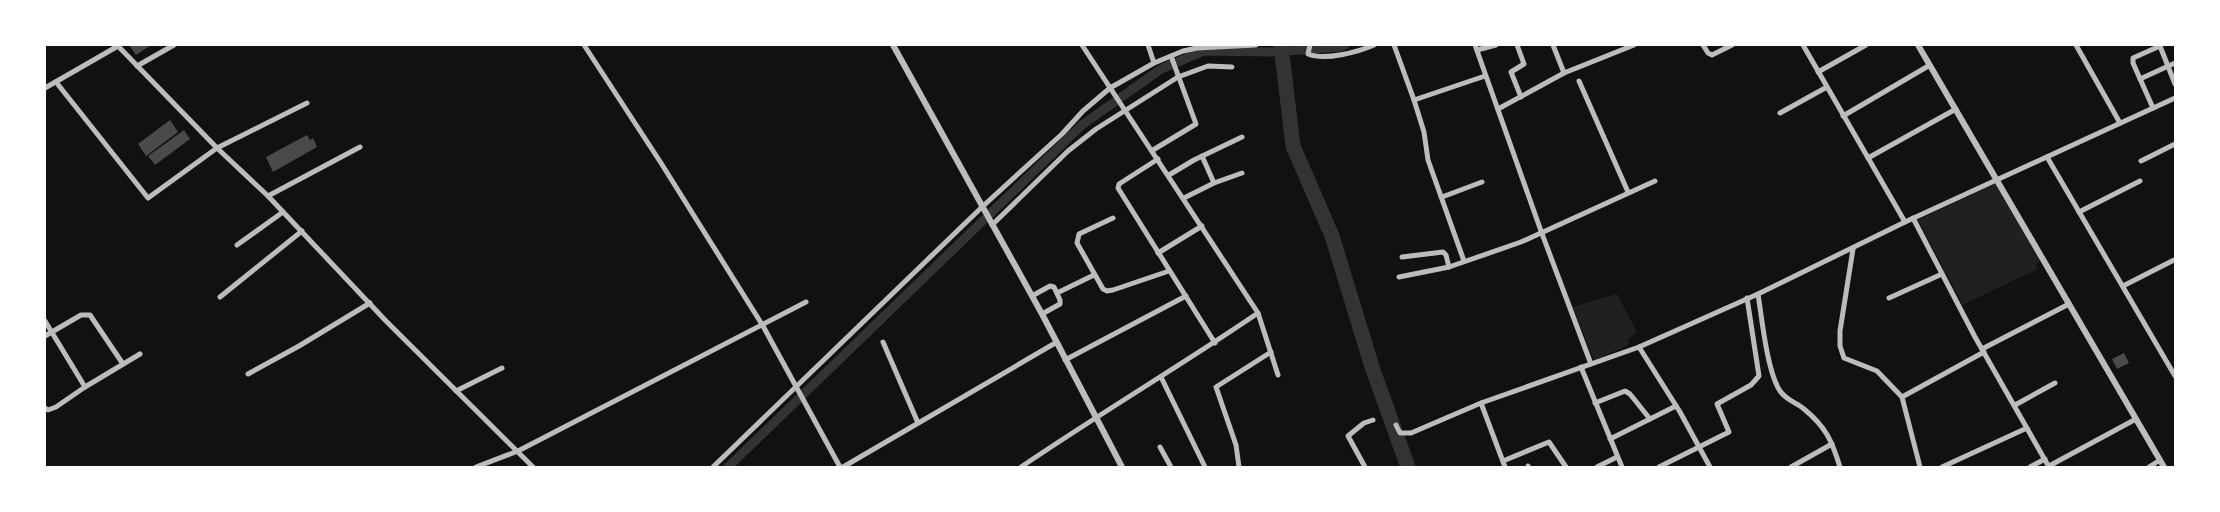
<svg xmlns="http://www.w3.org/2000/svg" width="2220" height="512" font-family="'IBM Plex Sans',sans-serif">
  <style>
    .green { fill: #202020 }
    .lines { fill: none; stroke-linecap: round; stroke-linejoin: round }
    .canal { stroke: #333; stroke-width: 9 }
    .river { stroke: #333; stroke-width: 15 }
    .building { fill: #4a4a4a }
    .minor { stroke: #bcbcbc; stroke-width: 5 }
    .tertiary { stroke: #bcbcbc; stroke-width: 6 }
  </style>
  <rect width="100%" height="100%" fill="#111"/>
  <!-- green -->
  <g class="green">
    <polygon points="1995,184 2040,261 2036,264 2037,269 1963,305 1918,220"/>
    <polygon points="1617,294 1637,332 1628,339 1629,345 1594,360 1573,307"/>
  </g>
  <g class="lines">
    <!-- canal -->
    <polyline class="canal" points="728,467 1082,125 1161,69 1204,51 1274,52 1340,47 1345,45"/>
    <!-- river -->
    <polyline class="river" points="1281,45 1293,146 1332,236 1373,370 1408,467"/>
  </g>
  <!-- building -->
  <g class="building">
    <polygon points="129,45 151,45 136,55"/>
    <polygon points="170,120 178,132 146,156 138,144"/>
    <polygon points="184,130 190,139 155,165 148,156"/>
    <polygon points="307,135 310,140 313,138 317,147 273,172 266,157"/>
    <polygon points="2124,353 2129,363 2117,369 2112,359"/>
  </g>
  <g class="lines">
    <!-- minor -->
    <g class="minor">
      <polyline points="117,45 217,148 268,196 386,321 533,467"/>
      <polyline points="584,45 661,163 763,326 840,467"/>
      <polyline points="1148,45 1154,63"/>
      <path d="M1310 45 1308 54C1325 61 1358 52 1374 45"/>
      <polyline points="1394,45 1414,100 1424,132 1428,160 1464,261"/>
      <polyline points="1475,45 1541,231 1591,364"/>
      <polyline points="1517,45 1524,64 1511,72 1521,97"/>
      <polyline points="1553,45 1564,73"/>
      <polyline points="1703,45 1708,53 1712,55 1732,45"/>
      <polyline points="1803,45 1905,222"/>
      <polyline points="2076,45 2120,123"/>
      <polyline points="1477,50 1496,45"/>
      <polyline points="137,66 174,45"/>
      <polyline points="1818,72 1866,45"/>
      <polyline points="2140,79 2175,63"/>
      <polyline points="1579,81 1628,192"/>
      <polyline points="56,82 148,198 217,148 307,103"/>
      <polyline points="45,88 118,46"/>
      <polyline points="1414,100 1485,76"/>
      <polyline points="2153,108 2133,63 2133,58 2160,46 2175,84"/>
      <polyline points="1498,109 1564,73 1634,45"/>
      <polyline points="1780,113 1827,87"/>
      <polyline points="1843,116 1930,65"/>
      <polyline points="1153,150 1196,124 1171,56"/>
      <polyline points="1202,156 1214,183"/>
      <polyline points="2047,157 2175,376"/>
      <polyline points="1868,158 1956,109"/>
      <polyline points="1158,159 1119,184 1118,188 1215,343"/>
      <polyline points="2141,161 2175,144"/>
      <polyline points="1169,175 1194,160 1242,137"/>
      <polyline points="268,196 360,147"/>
      <polyline points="1442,197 1482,182"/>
      <polyline points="1184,198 1214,183 1242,173"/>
      <polyline points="2079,212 2140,181"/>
      <polyline points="1113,218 1079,234 1077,243 1103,289 1107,291 1113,290 1169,271"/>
      <polyline points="1913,218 1975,337 2049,467"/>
      <polyline points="992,225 1068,151 1096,129 1178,77 1208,66 1232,67"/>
      <polyline points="237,245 283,212"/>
      <polyline points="1853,249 1840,331 1840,346 1844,358 1877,371 1902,397 1920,467"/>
      <polyline points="1158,253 1202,226"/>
      <polyline points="1402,257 1443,252 1446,255 1449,267"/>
      <polyline points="1399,277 1449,267 1521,242 1655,181"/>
      <polyline points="2123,286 2174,260"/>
      <polyline points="1057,293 1094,275"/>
      <path d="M1758 294C1762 319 1767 371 1780 391 1787 401 1796 402 1804 409 1826 427 1832 441 1840 467"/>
      <polyline points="1032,296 1050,286 1054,287 1060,300 1060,304 1042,314"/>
      <polyline points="220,297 302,231"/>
      <polyline points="1889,298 1942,274"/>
      <polyline points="1258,313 1278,375"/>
      <polyline points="45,321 85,387"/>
      <polyline points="45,336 81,315 90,315 123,364"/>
      <polyline points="883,342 918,423"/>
      <polyline points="1639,347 1680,412 1710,467"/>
      <polyline points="1982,349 2069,304"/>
      <polyline points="1065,360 1186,296"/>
      <polyline points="1581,367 1622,467"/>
      <polyline points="248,374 299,346 370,303"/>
      <polyline points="1161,377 1205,467"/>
      <polyline points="456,391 502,368"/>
      <polyline points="1902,397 1984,352"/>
      <polyline points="1481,403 1505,467"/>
      <polyline points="1595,403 1625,391 1630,394 1650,419"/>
      <polyline points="2015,405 2055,383"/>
      <polyline points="45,408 48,410 56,407 85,387 140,354"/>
      <polyline points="1396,425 1400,433 1411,433 1481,403 1639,347 1758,294 1905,222 2175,98"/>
      <polyline points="1610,439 1676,406"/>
      <polyline points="1160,447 1171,467"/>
      <polyline points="1503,461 1549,442 1566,467"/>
      <polyline points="1528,466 1528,467"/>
      <polyline points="2049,466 2136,419"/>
      <polyline points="476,467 518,451 806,302"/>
      <polyline points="713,467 982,207 1062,134 1083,111 1110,88 1154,63 1183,51 1197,48 1256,45"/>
      <polyline points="843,467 1057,342"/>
      <path d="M1021 467C1099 414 1180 366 1258 313L1082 45"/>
      <polyline points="1239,467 1236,445 1216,387 1271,352"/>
      <polyline points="1365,467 1348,436 1364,423 1373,420"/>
      <polyline points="1597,467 1617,457"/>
      <polyline points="1659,467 1729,432 1717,404 1751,385 1759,376 1747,298"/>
      <polyline points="1791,467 1832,444"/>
      <polyline points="1942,467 2027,428"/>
      <polyline points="2030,467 2045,459"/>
      <polyline points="2149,467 2160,460"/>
    </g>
    <!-- tertiary -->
    <g class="tertiary">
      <polyline points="893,45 1042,314 1122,467"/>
      <polyline points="1918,45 2164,467"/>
    </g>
  </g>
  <!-- border -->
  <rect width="2220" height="512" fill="none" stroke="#ffffff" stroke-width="92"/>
</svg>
